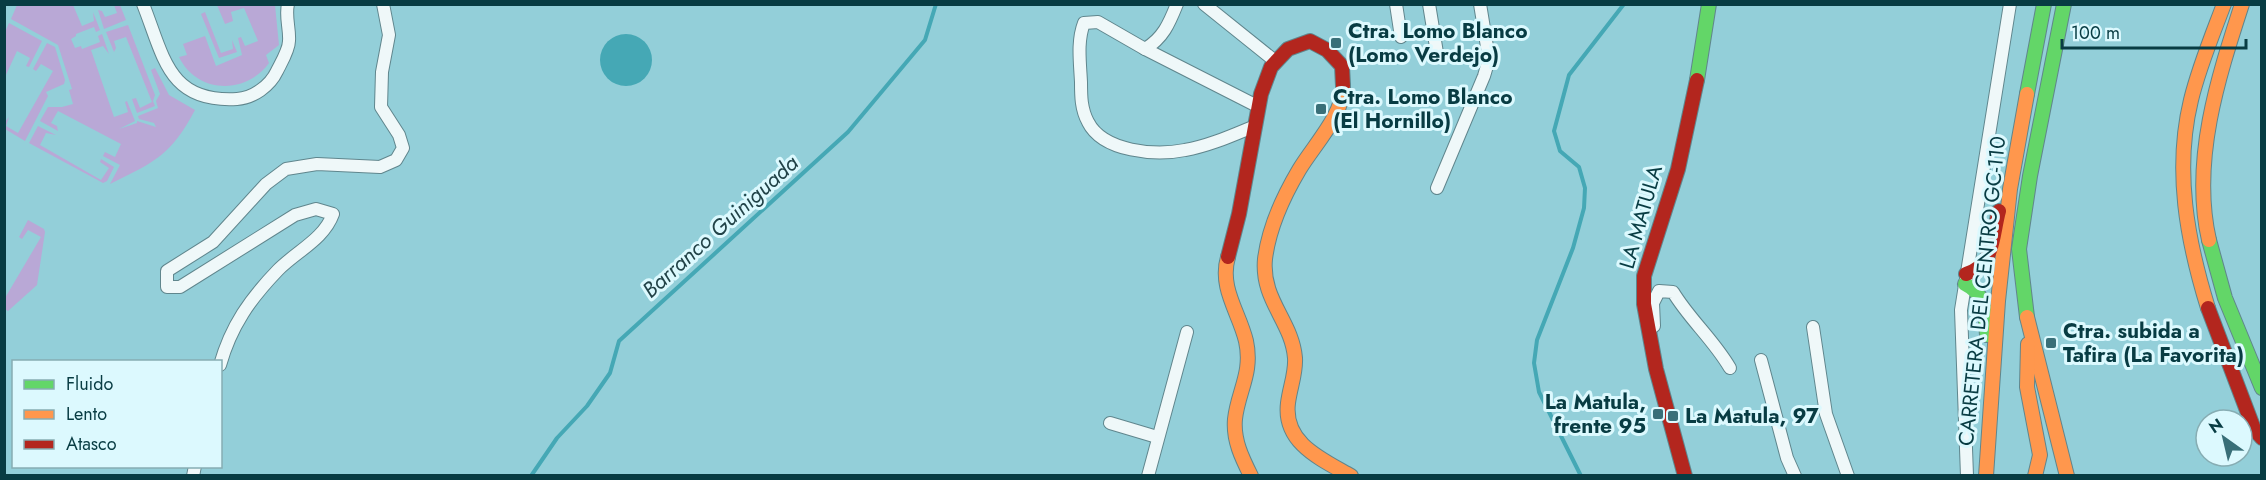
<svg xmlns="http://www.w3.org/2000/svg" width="2266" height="480" font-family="Jost,sans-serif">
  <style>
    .green { fill: #b9a8d6 }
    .water { fill: #45a8b5 }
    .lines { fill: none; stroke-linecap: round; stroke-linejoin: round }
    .stream { stroke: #45a8b5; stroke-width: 4 }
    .street-casing { stroke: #60868d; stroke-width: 14 }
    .fast-casing { stroke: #60868d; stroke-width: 16 }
    .slow-casing { stroke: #60868d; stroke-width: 16 }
    .jam-casing { stroke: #60868d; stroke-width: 16 }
    .street { stroke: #eff8f9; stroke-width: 12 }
    .fast { stroke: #63d668; stroke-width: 14 }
    .slow { stroke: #ff974d; stroke-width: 14 }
    .jam { stroke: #b3261e; stroke-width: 14 }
    .poi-dot { fill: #396f78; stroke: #dcf9fe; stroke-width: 2 }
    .labels { text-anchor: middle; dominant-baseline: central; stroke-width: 6; stroke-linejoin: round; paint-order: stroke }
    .poi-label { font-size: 21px; font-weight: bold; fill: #083c43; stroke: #dcf9fe; text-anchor: start }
    .street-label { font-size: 21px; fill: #083c43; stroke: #dcf9fe }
    .water-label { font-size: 22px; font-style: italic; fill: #224348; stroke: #dcf9fe }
  </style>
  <rect width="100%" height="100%" fill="#93cfd9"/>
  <!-- green -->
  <g class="green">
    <path d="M17 5H73L82 26 94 21 93 12 100 30 96 32 94 27 76 34V36L71 39 75 48 81 46 82 49 100 42 98 36 102 34 109 54 103 46 91 50 114 117 128 112 125 102 127 101 135 121 119 129 137 123V121L156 127 154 123 139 119 138 116 158 108 156 101 160 94 151 70 155 68 169 95 195 110C171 155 155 162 110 184L120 165 103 156 105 152 115 157 121 144 58 111 51 123 57 126 58 131 40 121 48 107H62L73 104 69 90 72 89 58 45 11 19Z"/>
    <polygon points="114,5 120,5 126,20 104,29 98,10 102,11 105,17 117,13"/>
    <path d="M217 5H275L279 45 266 55 269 63C246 95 197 94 179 57L187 55 183 44 205 36 216 66 242 55 238 38 241 37 245 46 258 41 244 8 231 12 233 21 225 24Z"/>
    <polygon points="205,12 221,53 233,49 232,40 237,52 219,58 201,14"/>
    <polygon points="9,23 42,41 29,67 26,66 30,58 17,51 5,77 5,32"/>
    <polygon points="128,25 155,95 153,101 155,106 137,113 132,99 136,98 140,108 152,102 126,37 114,41 116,48 114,52 106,32"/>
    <polygon points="47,43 55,47 65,80 64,84 46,92 48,96 25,141 5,129 5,122 9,117 6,126 18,133 53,71 41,64 36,71 33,69"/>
    <polygon points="38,126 56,135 46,133 40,145 101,180 109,168 100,162 101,159 114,167 107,181 103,183 29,143"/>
    <polygon points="28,220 44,229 45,232 37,285 8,311 5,309 5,298 41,237 28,230 22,239 19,237"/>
  </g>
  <!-- water -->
  <circle class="water" cx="626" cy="60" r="26"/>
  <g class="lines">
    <!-- stream -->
    <g class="stream">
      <polyline points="531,476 557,438 587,406 610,373 619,341 848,132 925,40 936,4"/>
      <polyline points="1581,476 1539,392 1534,363 1537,340 1573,248 1584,208 1585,188 1579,167 1560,151 1554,131 1569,75 1624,4"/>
    </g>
    <defs>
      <g id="street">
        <path d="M143 4C164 57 168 103 237 99 253 98 270 86 277 71 281 63 289 50 289 41 290 29 285 17 288 4"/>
        <path d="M1177 4C1169 24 1163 38 1145 49L1098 22 1084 23C1077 41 1080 62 1081 82 1081 96 1081 109 1088 122 1103 152 1156 156 1185 150 1209 146 1233 135 1255 126"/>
        <polyline points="1204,4 1275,61"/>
        <polyline points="1396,4 1401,37"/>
        <polyline points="1429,4 1437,53"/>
        <polyline points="1145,49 1259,107"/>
        <polyline points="1437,188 1484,76 1489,59 1480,4"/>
        <path d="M1654 326 1653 303 1659 291 1673 292C1690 320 1713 339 1730 368"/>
        <polyline points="1813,327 1826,414 1848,476"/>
        <polyline points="1761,360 1787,458 1795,476"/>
        <path d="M220 365C231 326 250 299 278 270 297 251 324 239 333 214L316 209 295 215 180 287H167V271L213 242 266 184 286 169 317 164 380 167 396 160 403 148 399 135 381 107 382 72 389 35 383 4"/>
        <polyline points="1110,423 1157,437"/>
        <polyline points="193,476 195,466"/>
        <polyline points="1148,476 1187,332"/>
        <polyline points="1967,476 1961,310 2010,4"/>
      </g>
      <g id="fast">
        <polyline points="1697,80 1709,4"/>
        <polyline points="2027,94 2044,4"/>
        <polyline points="2209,240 2225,298 2262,388"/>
        <path d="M1965 284C1987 295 1985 313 1987 335"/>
        <polyline points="2027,317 2019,249 2030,176 2064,4"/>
      </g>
      <g id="slow">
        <path d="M1343 86C1344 115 1313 146 1299 170 1283 197 1269 227 1265 259 1261 300 1292 321 1295 358 1296 373 1290 387 1288 403 1283 443 1321 459 1351 476"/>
        <path d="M2209 240C2191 161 2218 78 2242 4"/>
        <path d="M1228 257C1219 288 1239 312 1246 341 1253 373 1238 391 1235 419 1233 440 1242 458 1251 476"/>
        <path d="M2208 308C2187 240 2174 170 2191 100 2199 67 2212 36 2224 4"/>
        <polyline points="2027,317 2067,476"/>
        <polyline points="2028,344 2027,387 2040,455 2035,476"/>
        <polyline points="1986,476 1998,301 2010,189 2027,94"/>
      </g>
      <g id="jam">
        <polyline points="1228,257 1239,214 1261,94 1271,67 1288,49 1310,41 1327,50 1342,66 1343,86"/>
        <path d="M1966 274C1995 265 1992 236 1999 211"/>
        <polyline points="2208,308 2254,429 2262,438"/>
        <polyline points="1685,476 1656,369 1644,304 1644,276 1678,169 1697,80"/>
      </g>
    </defs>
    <!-- street casing -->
    <use href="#street" class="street-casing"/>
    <!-- fast casing -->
    <use href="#fast" class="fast-casing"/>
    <!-- slow casing -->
    <use href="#slow" class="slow-casing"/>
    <!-- jam casing -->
    <use href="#jam" class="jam-casing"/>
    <!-- street -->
    <use href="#street" class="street"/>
    <!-- fast -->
    <use href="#fast" class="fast"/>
    <!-- slow -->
    <use href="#slow" class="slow"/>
    <!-- jam -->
    <use href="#jam" class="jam"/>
  </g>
  <!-- markers -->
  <g class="poi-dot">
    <rect x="1330" y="37" width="12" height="12" rx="3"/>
    <rect x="1315" y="103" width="12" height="12" rx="3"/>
    <rect x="2045" y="337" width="12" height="12" rx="3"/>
    <rect x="1652" y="408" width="12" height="12" rx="3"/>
    <rect x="1667" y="410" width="12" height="12" rx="3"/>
  </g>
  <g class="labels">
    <!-- poi labels -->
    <g class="poi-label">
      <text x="1348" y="31">Ctra. Lomo Blanco<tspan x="1348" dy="24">(Lomo Verdejo)</tspan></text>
      <text x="1333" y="97">Ctra. Lomo Blanco<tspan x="1333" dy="24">(El Hornillo)</tspan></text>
      <text x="2063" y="331">Ctra. subida a<tspan x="2063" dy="24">Tafira (La Favorita)</tspan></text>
      <text x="1646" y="402" text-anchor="end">La Matula,<tspan x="1646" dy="24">frente 95</tspan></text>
      <text x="1685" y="416">La Matula, 97</text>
    </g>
    <!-- street labels -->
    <g class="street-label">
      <text transform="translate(1641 217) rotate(-74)">LA MATULA</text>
      <text transform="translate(1982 291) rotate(-84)">CARRETERA DEL CENTRO GC-110</text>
    </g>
    <!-- water labels -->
    <g class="water-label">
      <text transform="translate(720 226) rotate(-42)">Barranco Guiniguada</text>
    </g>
  </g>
  <!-- border -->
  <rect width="2266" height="480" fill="none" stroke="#083c43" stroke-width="12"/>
  <!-- legend -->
  <rect x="12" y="360" width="210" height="108" fill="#dcf9fe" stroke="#87adb3" stroke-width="1.5"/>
  <rect x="24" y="380" width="30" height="9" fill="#63d668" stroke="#87adb3" stroke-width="1.5"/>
  <text x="66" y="390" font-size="18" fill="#083c43">Fluido</text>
  <rect x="24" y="410" width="30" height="9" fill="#ff974d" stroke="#87adb3" stroke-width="1.5"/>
  <text x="66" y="420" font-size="18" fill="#083c43">Lento</text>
  <rect x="24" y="440" width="30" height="9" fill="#b3261e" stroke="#87adb3" stroke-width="1.5"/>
  <text x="66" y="450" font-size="18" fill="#083c43">Atasco</text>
  <!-- north arrow -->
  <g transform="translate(2224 438) rotate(326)"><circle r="28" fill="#dcf9fe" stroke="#87adb3" stroke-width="1.5"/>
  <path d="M0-4.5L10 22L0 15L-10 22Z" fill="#396f78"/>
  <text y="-9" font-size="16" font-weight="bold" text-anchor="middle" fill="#083c43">N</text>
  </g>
  <!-- scale -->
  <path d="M2062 39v9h184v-9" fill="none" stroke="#083c43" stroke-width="3"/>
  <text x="2071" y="39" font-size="18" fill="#083c43" stroke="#dcf9fe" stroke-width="4.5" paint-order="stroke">100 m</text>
</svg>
